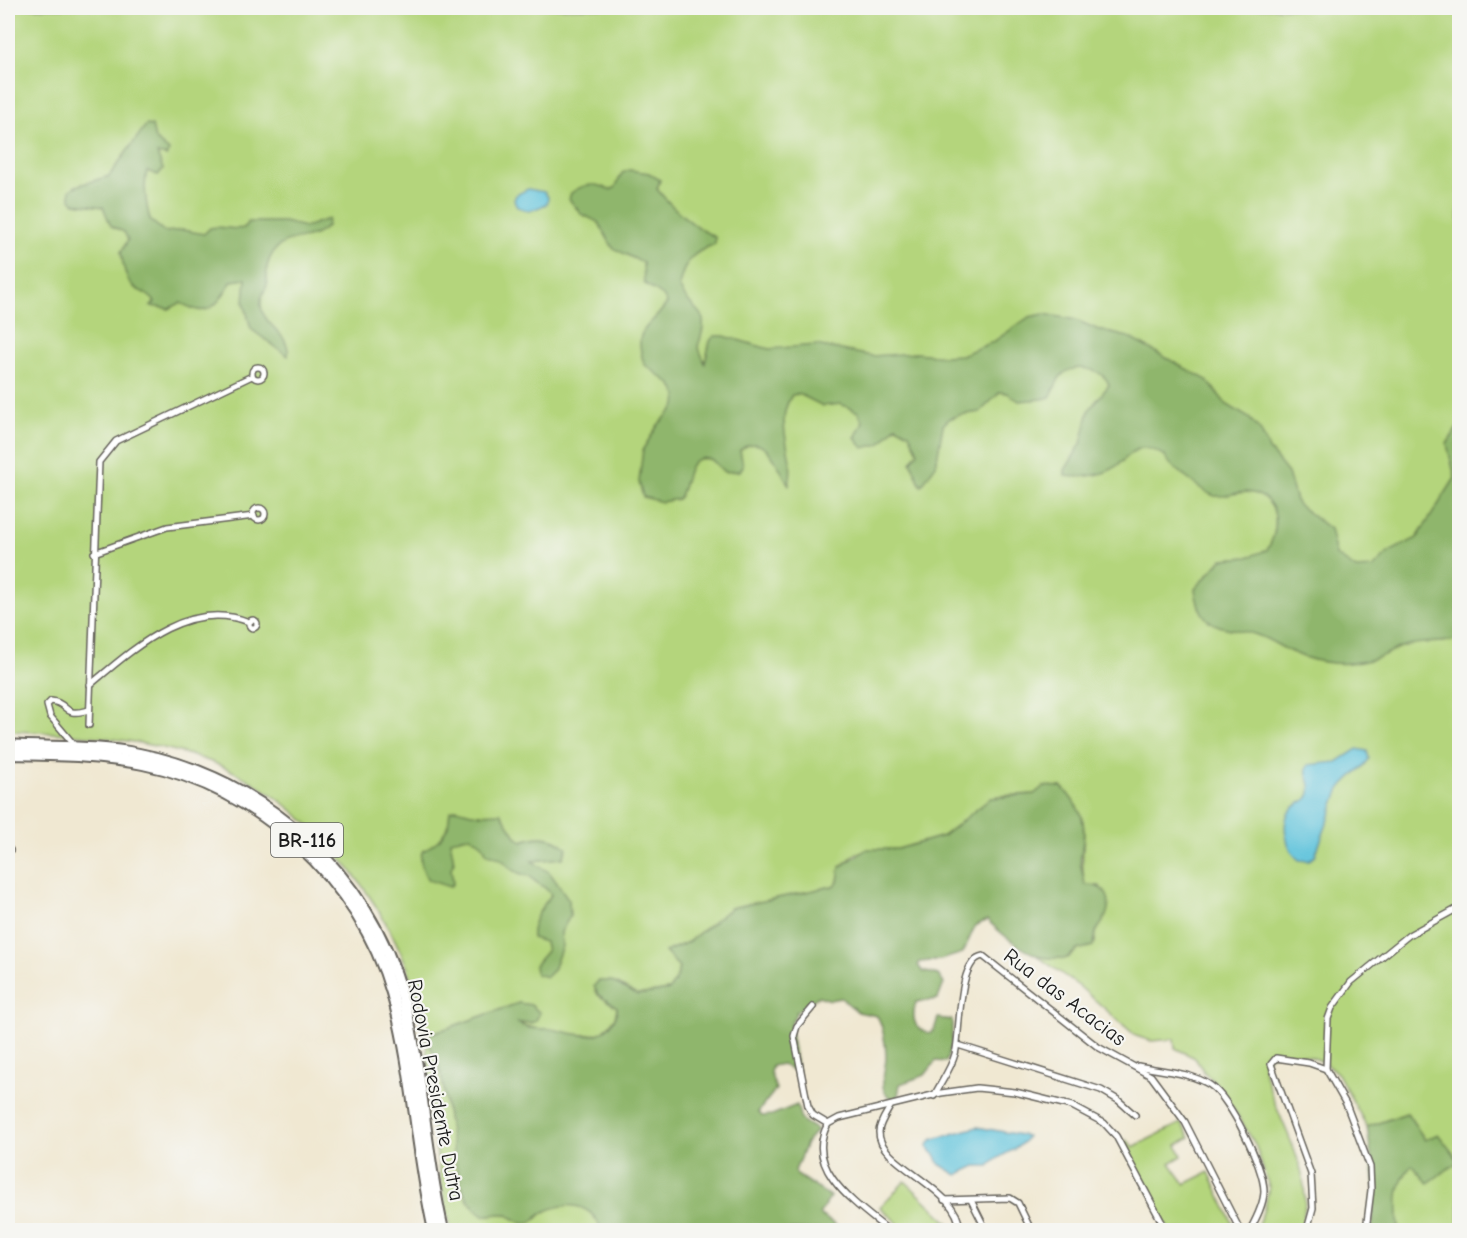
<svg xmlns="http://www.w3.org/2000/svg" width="1467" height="1238" font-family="'Comic Neue',sans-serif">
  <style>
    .green { fill: #b4d57c; stroke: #68784c; stroke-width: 1.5 }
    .forest { fill: #8fb66c; stroke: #566944; stroke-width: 1.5 }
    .water { fill: #5dc2db; stroke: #3c6f7c; stroke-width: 1.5 }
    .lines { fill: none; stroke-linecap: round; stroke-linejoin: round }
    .minor-casing { stroke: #66635c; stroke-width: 8 }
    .motorway-casing { stroke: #66635c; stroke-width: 14 }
    .minor { stroke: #fff; stroke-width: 5 }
    .motorway { stroke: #fff; stroke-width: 10 }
    .labels { text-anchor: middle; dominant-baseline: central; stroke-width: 4.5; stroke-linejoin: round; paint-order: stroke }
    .shield { fill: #f6f6f2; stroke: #5d5d5c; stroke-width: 1.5 }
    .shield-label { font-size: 20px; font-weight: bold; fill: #1c1c1c }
    .street-label { font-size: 21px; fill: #1c1c1c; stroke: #f6f6f2 }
  </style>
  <rect width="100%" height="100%" fill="#f6f6f2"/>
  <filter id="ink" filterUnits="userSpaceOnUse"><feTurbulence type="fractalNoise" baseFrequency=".0167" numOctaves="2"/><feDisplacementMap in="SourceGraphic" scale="12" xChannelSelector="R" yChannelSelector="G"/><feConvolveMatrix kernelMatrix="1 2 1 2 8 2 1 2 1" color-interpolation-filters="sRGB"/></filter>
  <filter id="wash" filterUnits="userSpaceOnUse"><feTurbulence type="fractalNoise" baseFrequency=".008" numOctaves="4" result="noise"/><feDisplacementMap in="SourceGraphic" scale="24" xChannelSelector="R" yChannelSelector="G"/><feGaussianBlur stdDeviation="1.35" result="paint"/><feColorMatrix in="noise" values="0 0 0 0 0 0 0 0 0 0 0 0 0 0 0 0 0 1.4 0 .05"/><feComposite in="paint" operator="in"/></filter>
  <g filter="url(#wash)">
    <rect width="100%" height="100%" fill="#f0e8d2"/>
    <!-- green -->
    <g class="green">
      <path d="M8 8H1459V1230H1399L1396 1197 1399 1185 1425 1140 1407 1113 1367 1127 1338 1074C1321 1056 1292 1049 1269 1055L1263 1065C1274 1122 1320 1170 1300 1230H1256L1265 1207 1269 1187 1255 1144 1222 1090 1204 1072 1195 1058 1175 1048 1174 1039 1151 1041 1136 1036 1080 987 1033 953 1042 957 1068 958 1077 950 1095 943 1096 933 1106 914 1100 886 1085 885C1075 839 1100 829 1062 787H1044L1034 794 997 796 943 836 898 849 857 853 840 867 838 882 833 886 731 908 688 942 666 952 679 967 677 978 669 990 637 995 618 984 595 991 617 1007 615 1018 602 1033C583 1038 534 1031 516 1022L531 1023 519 1003 425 1036 437 1060 442 1078 462 1189 469 1202 484 1215C492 1216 500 1212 507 1215 515 1218 520 1225 529 1223 535 1222 538 1215 544 1212 567 1199 593 1204 601 1230H451C440 1186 435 1142 430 1096 428 1064 427 1029 418 998 389 898 300 790 200 758 139 738 71 733 8 731Z"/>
      <polygon points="1181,1123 1190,1137 1177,1145 1182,1156 1170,1163 1185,1184 1209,1172 1236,1230 1169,1230 1123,1142 1127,1140 1133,1147"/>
      <polygon points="905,1181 956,1230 905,1230 880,1207"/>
    </g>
    <!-- forest -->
    <g class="forest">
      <path d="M146 125 152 126 155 139 169 151 167 156 157 154 163 169 158 175 147 171C143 186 146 204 150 220L165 232 183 230 204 234 210 228C222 225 232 231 244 228L248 222H284L305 227 328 219 327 226C310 247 276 228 267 267 266 273 268 279 267 285 265 292 261 295 261 302 260 326 291 332 288 356L251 329 244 302 246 279 232 281C224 293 214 314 198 310 191 309 186 305 180 303L169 309 151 306 155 302C149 294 143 293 135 288 125 282 123 263 121 252L128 240 124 232 111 226 103 207 75 203 70 199V190L76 186 109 176Z"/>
      <path d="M629 170 649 173 660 180 657 189C673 209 693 226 715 237V244C692 253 684 261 679 286 693 318 713 305 698 346L705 363 710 341 714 336H724L769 349 816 345 872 356 916 353 944 356 961 355 993 342 1029 317 1044 314 1076 320 1099 330 1128 337 1207 380 1226 404 1249 418 1260 430 1270 451 1288 473 1297 504 1330 529 1336 555 1356 569 1373 568 1389 552 1417 538 1455 478 1447 444 1459 425V639C1442 644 1422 641 1405 646 1396 648 1388 654 1379 657 1352 667 1320 665 1294 653 1281 648 1270 639 1257 635 1222 624 1201 633 1195 589L1222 559 1248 557 1267 550C1279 530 1281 501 1253 493 1240 489 1228 498 1215 496 1206 494 1166 464 1165 456 1134 437 1133 456 1112 469 1100 476 1079 478 1065 476V470L1081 444 1089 410 1109 385C1104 368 1073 362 1061 376 1056 382 1054 391 1050 397 1040 401 1030 399 1019 401L1007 393 1000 392 980 412 959 415 949 419 943 425 936 465 921 486 911 462 918 452 909 433 896 426 880 444 863 448 855 438 863 422 858 412 841 404 823 406 799 394 792 395C772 425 797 454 789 485 779 470 766 429 740 450L743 466 740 471 724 472 712 460C683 451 689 484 678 499L662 502 643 497 639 482 643 449 658 425 676 406 677 395 672 385 644 364C632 325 649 331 667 303L663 296 644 283 643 263 613 248 598 222 581 214 569 199 571 193C584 183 596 182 610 190L615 188 622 173Z"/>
      <path d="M1044 786 1062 787C1086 814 1086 823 1081 856 1079 866 1084 876 1085 885 1108 885 1114 900 1104 920 1102 924 1098 928 1096 932 1095 937 1095 941 1093 946L1077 950 1065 959C1057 957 1050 959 1042 957 1020 950 1003 935 987 920L975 926 963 953 940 960 920 962 918 965 922 971 938 975 944 983 938 999 916 1002C912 1016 912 1029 929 1033L934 1030 938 1018 952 1020V1043L946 1062 936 1061 925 1075 900 1084 898 1096 894 1099C875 1093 886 1071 886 1057 886 1046 883 1025 877 1016L858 1012 841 998 830 1000 819 996 797 1011 790 1026 798 1073 782 1064 772 1066 770 1072 776 1089 758 1112 762 1116 772 1115 797 1105 801 1120 817 1130 806 1143 795 1171 797 1175 831 1197 819 1214 843 1230H601C593 1204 567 1200 544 1212 538 1215 535 1222 529 1223 520 1225 515 1218 507 1215 500 1212 492 1216 484 1215 450 1200 450 1109 441 1075 438 1061 432 1049 425 1036L519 1003 531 1005 540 1013 535 1022 518 1023C529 1030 537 1028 550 1029 570 1031 595 1045 611 1024 615 1019 618 1014 617 1007L598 995 594 986 598 981H611L637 995 669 990 677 978 679 967 665 952 688 942 731 908 833 886 838 882 840 867 867 849H898L943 836 991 798 1034 794Z"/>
      <path d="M457 809 475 814 501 813 517 838 522 841C538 835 554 835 567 848L563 858 532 861 550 873 569 900 570 916 561 932 562 946 553 970 546 977 536 974 535 965 547 951 545 942 532 938C530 923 542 907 551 895 546 885 536 885 530 876 504 872 509 857 487 854L482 844 470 836 450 840 454 862 451 868 453 883 450 887 428 880C423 871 419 863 422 852L440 839 448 826 450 811Z"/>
      <path d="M1407 1113 1425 1140 1438 1134 1459 1161 1428 1183 1412 1165C1394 1185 1397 1205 1399 1230H1372L1375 1185 1367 1127Z"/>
    </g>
    <!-- water -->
    <g class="water">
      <polygon points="528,189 544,192 548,197 547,204 530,211 517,207 514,200 516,195"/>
      <path d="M1357 749 1367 751 1369 759C1361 772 1347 777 1339 791L1315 856 1308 861 1299 860C1286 850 1279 820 1293 808 1299 802 1308 802 1310 793 1313 782 1303 775 1308 765L1337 762Z"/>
      <path d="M977 1127 1027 1136C1020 1152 1000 1152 989 1166H976L957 1175 939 1164 936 1156 927 1147 931 1140Z"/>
    </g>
  </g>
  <g filter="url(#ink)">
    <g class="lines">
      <defs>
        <g id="minor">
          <circle cx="258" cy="373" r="6"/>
          <circle cx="259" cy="514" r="6"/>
          <polyline points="94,553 167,527 254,516"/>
          <circle cx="253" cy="624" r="4"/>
          <path d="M90 685C133 649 188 598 249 622"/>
          <polyline points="89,725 99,462 116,441 252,376"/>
          <path d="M76 747 50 716 47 705 51 701C70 703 61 718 89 710"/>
          <polyline points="8,851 10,850"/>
          <polyline points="813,1007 797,1026 794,1036 808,1106 813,1115 828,1124"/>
          <polyline points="958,1045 1101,1090 1118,1100 1135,1115"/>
          <path d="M1138 1066C1161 1071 1190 1072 1210 1085 1230 1098 1264 1167 1264 1191 1264 1204 1256 1219 1250 1230"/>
          <path d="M934 1096C941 1082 951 1069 955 1054 961 1035 956 960 983 956L1098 1047 1151 1076 1185 1122 1240 1230"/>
          <path d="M890 1107C886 1114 879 1124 879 1132 878 1166 959 1187 960 1230"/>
          <polyline points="944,1200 1010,1198 1018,1203 1031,1230"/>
          <polyline points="971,1200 986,1230"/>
          <path d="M888 1230C859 1206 802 1169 828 1124L839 1118 941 1093 977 1088 1015 1092 1072 1106 1104 1123 1116 1136 1166 1230"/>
          <polyline points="1307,1230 1313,1208 1311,1174 1271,1064 1276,1058 1309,1063 1326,1069"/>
          <polyline points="1366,1230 1371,1190 1370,1167 1346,1104 1326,1069 1328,1019 1332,1008 1351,982 1409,935 1460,907"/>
        </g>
        <g id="motorway">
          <path d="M8 745C51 748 96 745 139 754 264 778 370 874 403 997 423 1073 425 1154 443 1230"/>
          <path d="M8 754C53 755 99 755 143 764 258 787 360 880 392 993 414 1071 416 1152 434 1230"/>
        </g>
      </defs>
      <!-- minor casing -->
      <use href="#minor" class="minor-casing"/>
      <!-- motorway casing -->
      <use href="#motorway" class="motorway-casing"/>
      <!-- minor -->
      <use href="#minor" class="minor"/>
      <!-- motorway -->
      <use href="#motorway" class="motorway"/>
    </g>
  </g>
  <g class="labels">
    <!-- shield labels -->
    <rect class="shield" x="271" y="823" width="72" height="34" rx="4.5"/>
    <g class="shield-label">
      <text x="307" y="840">BR-116</text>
    </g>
    <!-- street labels -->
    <g class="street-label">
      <text transform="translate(1065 997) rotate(37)">Rua das Acacias</text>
      <text transform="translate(436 1090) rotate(79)">Rodovia Presidente Dutra</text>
    </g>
  </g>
  <!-- margin -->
  <rect width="1467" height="1238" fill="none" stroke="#f6f6f2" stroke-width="30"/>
</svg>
